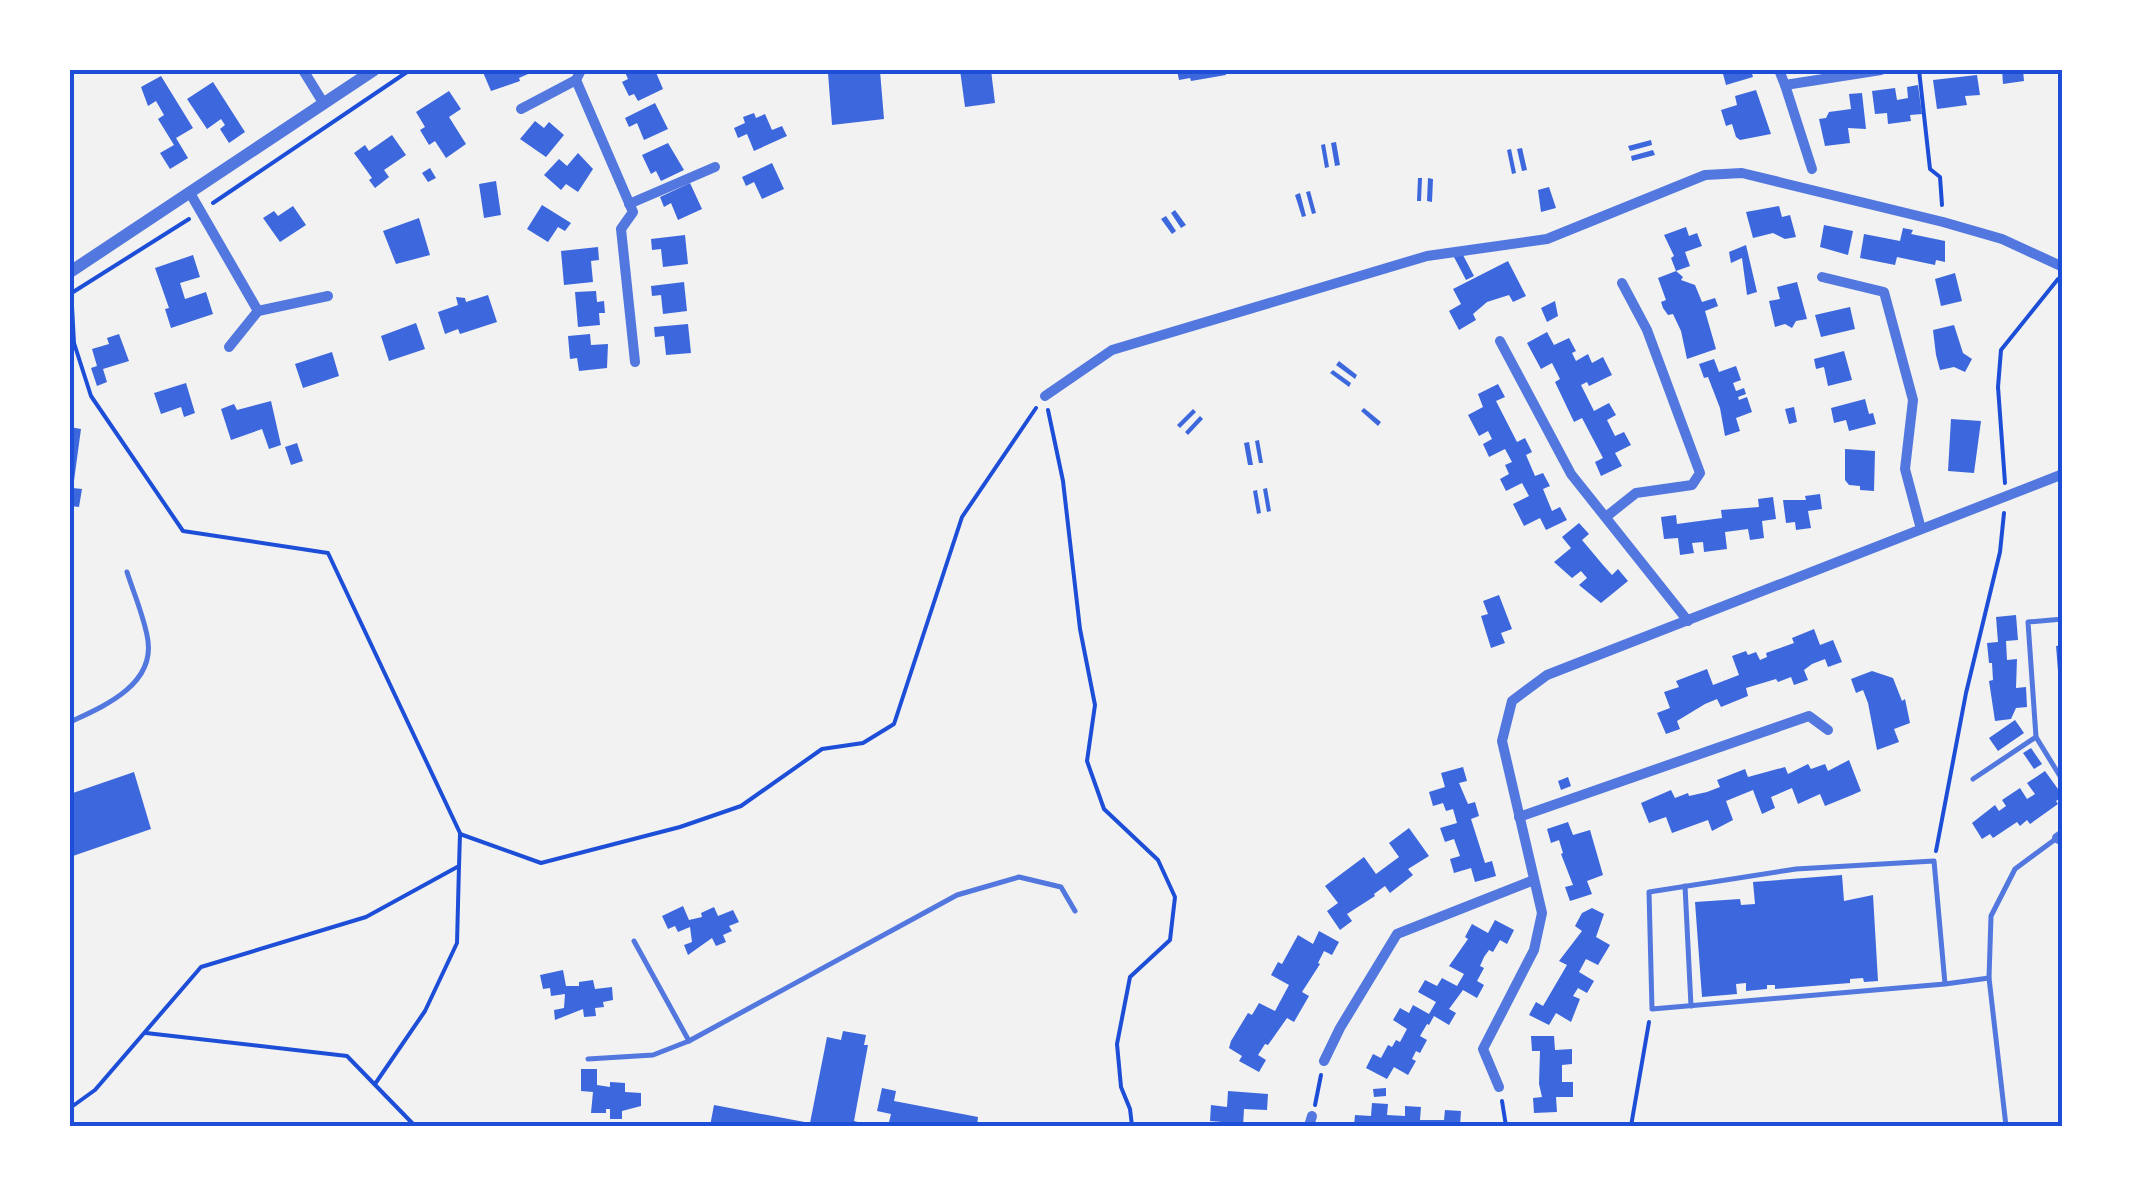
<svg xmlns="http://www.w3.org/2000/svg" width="2133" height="1196" font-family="'Golos Text',sans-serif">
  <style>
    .building { fill: #3d67dc }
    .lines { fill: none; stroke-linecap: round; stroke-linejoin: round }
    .path { stroke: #1d4ed8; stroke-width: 4 }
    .service { stroke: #5277de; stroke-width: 5 }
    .minor { stroke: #5277de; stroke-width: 10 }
    .tertiary { stroke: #5277de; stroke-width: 12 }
    .neatline { fill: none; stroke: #1d4ed8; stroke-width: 4 }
  </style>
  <rect width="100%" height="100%" fill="#f2f2f2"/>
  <!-- building -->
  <g class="building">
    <polygon points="482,70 526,70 528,74 519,78 520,81 491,91"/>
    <polygon points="624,70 655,70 663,89 638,101 634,94 629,96 622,82 628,79"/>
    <polygon points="865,70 880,71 884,119 832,125 828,73"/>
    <polygon points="960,70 991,70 995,103 965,107"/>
    <polygon points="1177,70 1225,70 1226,75 1191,81 1190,78 1179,80"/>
    <polygon points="1722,70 1751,70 1753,77 1726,85"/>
    <polygon points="2002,70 2023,70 2024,81 2003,84"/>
    <polygon points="1977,75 1980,95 1965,96 1967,105 1937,109 1933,80"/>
    <polygon points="161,76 193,128 176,138 188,158 170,169 160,153 174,145 158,119 164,115 156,101 148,106 141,87"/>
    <polygon points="213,82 245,132 229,143 220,129 225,125 221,119 207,129 187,99"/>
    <polygon points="1918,85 1922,114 1910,115 1911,121 1888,124 1887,113 1875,114 1872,91 1895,88 1897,100 1908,98 1907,87"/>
    <polygon points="1756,90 1771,134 1740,140 1736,137 1732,124 1726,126 1721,110 1737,105 1735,96"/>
    <polygon points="449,91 461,109 449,117 466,144 446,158 435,141 429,145 420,130 425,127 416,112"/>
    <polygon points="1862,93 1866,129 1848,128 1850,143 1825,146 1819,119 1826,118 1829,112 1851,109 1849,94"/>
    <polygon points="655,103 668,129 644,140 637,123 629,127 625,118"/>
    <polygon points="754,113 756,118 765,114 772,130 782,126 787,136 754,151 747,134 738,138 734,128 745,123 743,117"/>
    <polygon points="535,121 544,128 549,122 564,135 546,157 520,139"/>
    <polygon points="392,135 406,155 384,170 389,177 375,188 369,180 372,178 354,153 365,145 369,151"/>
    <polygon points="1651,140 1652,145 1630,151 1628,146"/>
    <polygon points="1336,142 1340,165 1335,166 1331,143"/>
    <polygon points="668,143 684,170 661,181 656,171 651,174 642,155"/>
    <polygon points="1325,144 1329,167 1325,168 1321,145"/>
    <polygon points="1522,148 1527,170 1522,171 1517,149"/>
    <polygon points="1511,149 1516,173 1512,174 1507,150"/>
    <polygon points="1653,150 1655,155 1632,161 1631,156"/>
    <polygon points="578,153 593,169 578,192 566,184 561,190 544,175 559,159 567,166"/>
    <polygon points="772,163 784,189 762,199 754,182 746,186 742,177"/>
    <polygon points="430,168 436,178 428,182 422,173"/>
    <polygon points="1418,178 1422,178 1421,201 1417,201"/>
    <polygon points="1428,178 1433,179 1432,202 1427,201"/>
    <polygon points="496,181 501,215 484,218 479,184"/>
    <polygon points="690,183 702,209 678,220 671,203 664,207 660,197"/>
    <polygon points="1549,187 1556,208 1541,212 1538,190"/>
    <polygon points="1310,191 1316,213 1312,214 1306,192"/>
    <polygon points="1300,193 1306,216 1302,217 1295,195"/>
    <polygon points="542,205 571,223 565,231 558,227 548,242 527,229"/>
    <polygon points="293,206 306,225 280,242 263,218 274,211 278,216"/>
    <polygon points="1779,206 1782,217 1790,215 1796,237 1785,239 1773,233 1753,238 1746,212"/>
    <polygon points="1175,210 1186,225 1181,228 1171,213"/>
    <polygon points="1166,216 1176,231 1172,234 1161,219"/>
    <polygon points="419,218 430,255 396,264 383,231"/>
    <polygon points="1824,225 1853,231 1848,255 1820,247"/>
    <polygon points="1686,227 1689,236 1697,233 1702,246 1685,252 1690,266 1676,271 1671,258 1674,256 1664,235"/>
    <polygon points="1903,228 1913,230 1911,234 1945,241 1945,262 1936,260 1935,265 1897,257 1895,265 1860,258 1864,234 1900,241"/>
    <polygon points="685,235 688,264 663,267 661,249 652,250 651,239"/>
    <polygon points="1746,245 1757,292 1747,295 1742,258 1731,263 1729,252"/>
    <polygon points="598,247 599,260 591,261 593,282 564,285 561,251"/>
    <polygon points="193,255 200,277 180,283 185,299 206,292 213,314 171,328 165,309 169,308 155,268"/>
    <polygon points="1463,255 1474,276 1466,280 1454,257"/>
    <polygon points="1508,261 1526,296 1513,302 1509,295 1487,302 1473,314 1476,320 1459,330 1449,311 1461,304 1453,289"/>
    <polygon points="1676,271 1683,277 1681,280 1695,285 1702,302 1715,298 1718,306 1705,311 1716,349 1687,359 1681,331 1673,314 1668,315 1663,308 1661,302 1666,300 1658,278"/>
    <polygon points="1955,273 1962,301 1941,306 1935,279"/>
    <polygon points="684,282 687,311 663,314 661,295 652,296 651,286"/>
    <polygon points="1797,282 1807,319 1796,321 1792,328 1785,324 1775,327 1769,301 1780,299 1777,287"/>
    <polygon points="596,291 597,302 604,301 605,313 599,313 600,325 578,327 575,292"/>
    <polygon points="488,295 497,322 460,334 458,329 445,334 438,312 458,305 456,297 465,298 466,302"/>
    <polygon points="1555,301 1558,316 1547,322 1541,308"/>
    <polygon points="1850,307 1855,329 1821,337 1815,315"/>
    <polygon points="416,323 425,349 389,361 381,336"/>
    <polygon points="688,324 691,353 666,355 664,336 655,337 654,327"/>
    <polygon points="1954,325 1963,353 1972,359 1965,372 1954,367 1940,370 1936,355 1933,330"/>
    <polygon points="1547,332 1554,345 1569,338 1576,351 1572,353 1576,361 1588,354 1592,363 1603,357 1612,375 1589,386 1587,382 1581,385 1594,411 1609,403 1616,415 1607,420 1615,436 1624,432 1631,445 1615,453 1622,466 1601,476 1595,462 1603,458 1582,418 1574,422 1555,382 1560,379 1552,363 1541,369 1527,343"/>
    <polygon points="119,334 129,361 103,369 107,382 97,386 91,368 97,366 92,349 109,344 107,338"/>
    <polygon points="590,334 591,345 608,344 607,368 579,371 577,358 570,359 568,336"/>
    <polygon points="1844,351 1852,380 1828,386 1824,367 1816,369 1814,359"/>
    <polygon points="332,352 339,376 303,388 295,364"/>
    <polygon points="1714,359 1719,372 1736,366 1741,380 1733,383 1736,391 1744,388 1746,394 1738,397 1739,400 1747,397 1752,412 1736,418 1740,431 1725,436 1720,408 1708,377 1704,378 1699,364"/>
    <polygon points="1339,361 1357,375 1355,379 1336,365"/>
    <polygon points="1333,370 1351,383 1349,387 1330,373"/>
    <polygon points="186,383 195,413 184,417 181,407 161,414 154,393"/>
    <polygon points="1498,384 1505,397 1496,401 1517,442 1525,438 1532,452 1526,455 1535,476 1543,473 1550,486 1543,489 1552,511 1560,507 1567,520 1546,530 1540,518 1524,526 1513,504 1529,496 1522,483 1506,491 1500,479 1509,474 1505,465 1512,462 1505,449 1489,457 1483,444 1492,439 1488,431 1479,436 1468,415 1483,407 1478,394"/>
    <polygon points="1865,399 1869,414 1873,413 1876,424 1849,431 1846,420 1834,423 1831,408"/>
    <polygon points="271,401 281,445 269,449 262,429 231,440 221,409 234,404 237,410"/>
    <polygon points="1794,407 1797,422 1789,424 1785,409"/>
    <polygon points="1364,408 1381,422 1378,426 1361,411"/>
    <polygon points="1193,409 1196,412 1180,428 1177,425"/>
    <polygon points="1200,416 1203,419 1188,435 1185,432"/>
    <polygon points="1951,419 1981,421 1974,473 1948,471"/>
    <polygon points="70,427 81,429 73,488 82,489 79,507 70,506"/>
    <polygon points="1259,440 1263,463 1259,463 1255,441"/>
    <polygon points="1249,442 1253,465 1248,465 1244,443"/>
    <polygon points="297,443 303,461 291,465 285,447"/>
    <polygon points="1845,449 1875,451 1874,491 1860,490 1860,486 1849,485 1845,480"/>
    <polygon points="1267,488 1271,511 1267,512 1263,489"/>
    <polygon points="1257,490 1261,513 1257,514 1253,491"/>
    <polygon points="1820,494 1822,509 1808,511 1811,528 1796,530 1795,522 1786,523 1783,500 1806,500 1805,496"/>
    <polygon points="1773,497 1776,519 1762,521 1764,538 1750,540 1748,529 1725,532 1727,549 1704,552 1703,542 1692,543 1694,553 1680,555 1678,538 1664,539 1661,517 1676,515 1677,524 1722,518 1721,510 1759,507 1758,499"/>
    <polygon points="1579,523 1589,534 1582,540 1603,565 1612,575 1618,569 1628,581 1601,603 1579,585 1587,578 1581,571 1572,578 1554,562 1571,548 1562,537"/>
    <polygon points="1499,595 1512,629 1501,633 1505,643 1491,648 1481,616 1488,614 1483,601"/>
    <polygon points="2016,615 2018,640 2006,641 2007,660 2017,659 2016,688 2026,687 2027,707 2016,708 2011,719 1995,721 1989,681 1993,680 1992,663 1989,663 1987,643 1998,642 1996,617"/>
    <polygon points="1814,629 1820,645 1833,640 1842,662 1828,667 1825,659 1812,664 1804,670 1808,680 1794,685 1791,677 1778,682 1776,679 1746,688 1748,696 1721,707 1717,699 1705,704 1677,721 1680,729 1666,734 1657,713 1670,708 1664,692 1679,687 1676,681 1707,669 1713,685 1739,675 1732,656 1746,651 1748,655 1756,652 1760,660 1767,657 1766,653 1794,643 1792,638"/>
    <polygon points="2063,645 2063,671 2058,671 2056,646"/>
    <polygon points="1872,671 1893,678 1902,701 1905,699 1910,723 1894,729 1899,742 1877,750 1868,703 1863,690 1856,693 1851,679"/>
    <polygon points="2015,720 2024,733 1998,751 1989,738"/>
    <polygon points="2031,748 2042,764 2034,769 2023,753"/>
    <polygon points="1849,760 1861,791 1852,795 1825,806 1820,794 1798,804 1792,788 1771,797 1775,808 1762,814 1753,790 1726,801 1733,820 1712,831 1708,820 1672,833 1666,817 1649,823 1641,803 1671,790 1675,798 1688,793 1689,796 1707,792 1720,787 1717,780 1745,769 1748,777 1785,767 1788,774 1808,764 1811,769 1825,764 1828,771"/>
    <polygon points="1463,767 1467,781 1459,783 1468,804 1475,802 1479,816 1471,819 1485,863 1492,861 1496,876 1475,882 1471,868 1454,873 1450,859 1460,856 1454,839 1445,842 1440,828 1457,823 1453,809 1446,811 1443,803 1433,806 1429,792 1445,787 1441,773"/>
    <polygon points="2045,771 2063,796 2056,801 2058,804 2030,824 2027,820 2020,826 2017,822 1993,838 1990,834 1982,839 1972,823 1995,805 1999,811 2006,806 2002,800 2020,788 2027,799 2035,794 2027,783"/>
    <polygon points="134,772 151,829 70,857 70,794"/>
    <polygon points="1568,777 1571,786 1561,790 1558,781"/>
    <polygon points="1568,822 1573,835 1590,830 1603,875 1587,881 1592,894 1570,901 1565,887 1573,885 1561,854 1563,853 1559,840 1551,843 1547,829"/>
    <polygon points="1409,828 1429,856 1408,869 1413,875 1390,893 1385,886 1374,894 1375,896 1347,914 1352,921 1340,930 1327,911 1338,903 1325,886 1364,857 1376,874 1399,857 1389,843"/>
    <polygon points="1842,875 1844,901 1873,895 1878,981 1864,982 1863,978 1850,979 1850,983 1775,989 1775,985 1767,985 1767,989 1746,991 1746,983 1736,984 1737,994 1702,997 1695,902 1740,899 1741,905 1755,904 1753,882"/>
    <polygon points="683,906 689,920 702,917 701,913 714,907 718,916 733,910 739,922 729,926 732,931 723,935 726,942 716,946 712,938 688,955 684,945 692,942 690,927 678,932 675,926 668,929 662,916"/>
    <polygon points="1592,908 1604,914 1596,937 1610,945 1598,965 1586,959 1579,972 1594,981 1587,993 1578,988 1573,996 1580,999 1571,1022 1556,1013 1549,1025 1529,1015 1536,1002 1543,1006 1567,965 1559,961 1582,931 1575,926 1582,913"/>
    <polygon points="1495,920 1514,930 1507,944 1500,940 1493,952 1489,950 1484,957 1480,966 1484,968 1477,981 1484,985 1477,998 1463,990 1449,1009 1456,1013 1449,1025 1434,1016 1429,1025 1427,1024 1420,1036 1427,1040 1420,1053 1416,1051 1412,1059 1416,1061 1408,1075 1394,1067 1387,1079 1366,1068 1373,1054 1381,1058 1388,1045 1392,1047 1396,1040 1400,1042 1407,1029 1393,1020 1400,1008 1409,1013 1413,1005 1429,1014 1436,1002 1418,992 1425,980 1437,986 1442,978 1457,986 1464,974 1449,966 1468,939 1465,937 1472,924 1488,933"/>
    <polygon points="1319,931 1339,942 1332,955 1324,951 1318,963 1320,964 1302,992 1309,996 1294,1022 1287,1018 1268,1045 1265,1044 1258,1055 1266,1060 1259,1072 1239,1061 1242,1056 1229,1048 1231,1041 1248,1013 1252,1015 1259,1003 1275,1011 1289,985 1271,975 1278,962 1282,964 1298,935 1313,944"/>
    <polygon points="563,970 566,986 579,986 579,982 593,980 595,989 612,987 613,1000 603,1002 604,1007 595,1008 596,1016 584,1017 583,1009 555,1020 554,1010 564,1008 565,994 551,996 550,988 543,989 540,975"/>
    <polygon points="843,1031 866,1035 864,1045 868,1045 854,1121 873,1126 710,1126 714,1105 810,1123 827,1037 841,1040"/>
    <polygon points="1531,1036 1554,1036 1555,1050 1572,1049 1572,1064 1562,1065 1562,1082 1573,1082 1573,1097 1556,1097 1557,1112 1534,1113 1533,1098 1542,1097 1539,1084 1540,1051 1532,1051"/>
    <polygon points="581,1069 597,1069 597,1085 610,1087 610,1082 625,1083 625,1092 641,1093 641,1106 622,1111 622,1119 610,1119 610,1109 606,1109 606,1113 591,1113 593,1092 581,1091"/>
    <polygon points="882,1088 896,1091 894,1101 978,1117 977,1126 888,1126 891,1114 877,1111"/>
    <polygon points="1386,1088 1386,1096 1374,1097 1373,1089"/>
    <polygon points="1228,1091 1268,1094 1267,1110 1244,1109 1243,1126 1222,1126 1222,1122 1210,1121 1211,1105 1227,1107"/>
    <polygon points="1372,1103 1388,1104 1387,1115 1405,1116 1405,1106 1421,1107 1420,1120 1444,1120 1445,1110 1461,1111 1460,1126 1354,1126 1355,1115 1371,1116"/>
    <polygon points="1552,1122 1552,1126 1521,1126 1521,1123"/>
  </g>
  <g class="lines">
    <!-- path -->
    <g class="path">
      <polyline points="1919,70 1930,169 1940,177 1942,205"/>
      <polyline points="213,203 410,70"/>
      <polyline points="71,288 74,343 91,396 183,531 328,553 460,833"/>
      <polyline points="70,294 189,219"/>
      <polyline points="1048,410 1063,481 1080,629 1095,705 1087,761 1104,809 1158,860 1175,897 1170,940 1130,977 1117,1044 1121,1087 1130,1109 1132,1126"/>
      <polyline points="2005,483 1998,387 2001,350 2058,279"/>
      <polyline points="1936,851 1966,693 2000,552 2004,513"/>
      <polyline points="146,1033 347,1056 415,1126"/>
      <polyline points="375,1084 425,1011 457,943 459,866"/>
      <polyline points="1502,1101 1506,1126"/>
      <polyline points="1315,1105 1321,1075"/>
      <polyline points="70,1108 95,1090 201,967 366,917 459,866 460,834 541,863 680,827 741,806 822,749 863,743 894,724 962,517 1036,408"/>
      <polyline points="1631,1126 1649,1022"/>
    </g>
    <!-- service -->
    <g class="service">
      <polyline points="2063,619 2028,622 2036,737 2063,781"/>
      <path d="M70 722C102 707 154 686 148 641 145 619 134 594 127 572"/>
      <polyline points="1973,779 2036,737"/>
      <polyline points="1685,886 1691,1006"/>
      <polyline points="634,941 689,1041"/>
      <polyline points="1945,984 1652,1009 1649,892 1796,869 1934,861 1945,984 1989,978"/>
      <polyline points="588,1059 653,1055 689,1041 957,895 1019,877 1061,887 1075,911"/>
      <polyline points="2006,1126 1989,978 1991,916 2015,869 2057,838"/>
    </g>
    <!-- minor -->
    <g class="minor">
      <polyline points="303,70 324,104"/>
      <polyline points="581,70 576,80 633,212 621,229 635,362"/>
      <polyline points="1779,70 1785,85 1881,70"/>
      <polyline points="1785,85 1812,169"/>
      <polyline points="521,109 576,80"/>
      <polyline points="190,193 258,311 229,347"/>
      <polyline points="629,204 715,167"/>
      <polyline points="1822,277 1884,292 1913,400 1905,469 1921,529"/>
      <polyline points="258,311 328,296"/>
      <polyline points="1500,341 1571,474 1688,621"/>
      <polyline points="1045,396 1112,350 1427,256 1547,239 1705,175 1742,173 1943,222 2002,239 2063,267"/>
      <polyline points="1607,516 1636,493 1692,485 1700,473 1647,330 1622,283"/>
      <polyline points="1519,817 1809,716 1828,730"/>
      <polyline points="2063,834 2057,838 2063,841"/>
      <polyline points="1324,1061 1340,1028 1397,934 1534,880"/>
      <polyline points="1499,1087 1483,1049 1534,950 1542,913 1502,741 1512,701 1547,675 2063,474"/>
      <polyline points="1309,1126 1312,1116"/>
    </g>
    <!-- tertiary -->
    <polyline class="tertiary" points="70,272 374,70"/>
  </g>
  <!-- border -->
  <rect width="2133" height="1196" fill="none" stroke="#ffffff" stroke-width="145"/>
  <rect x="72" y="72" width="1988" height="1052" class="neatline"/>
</svg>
